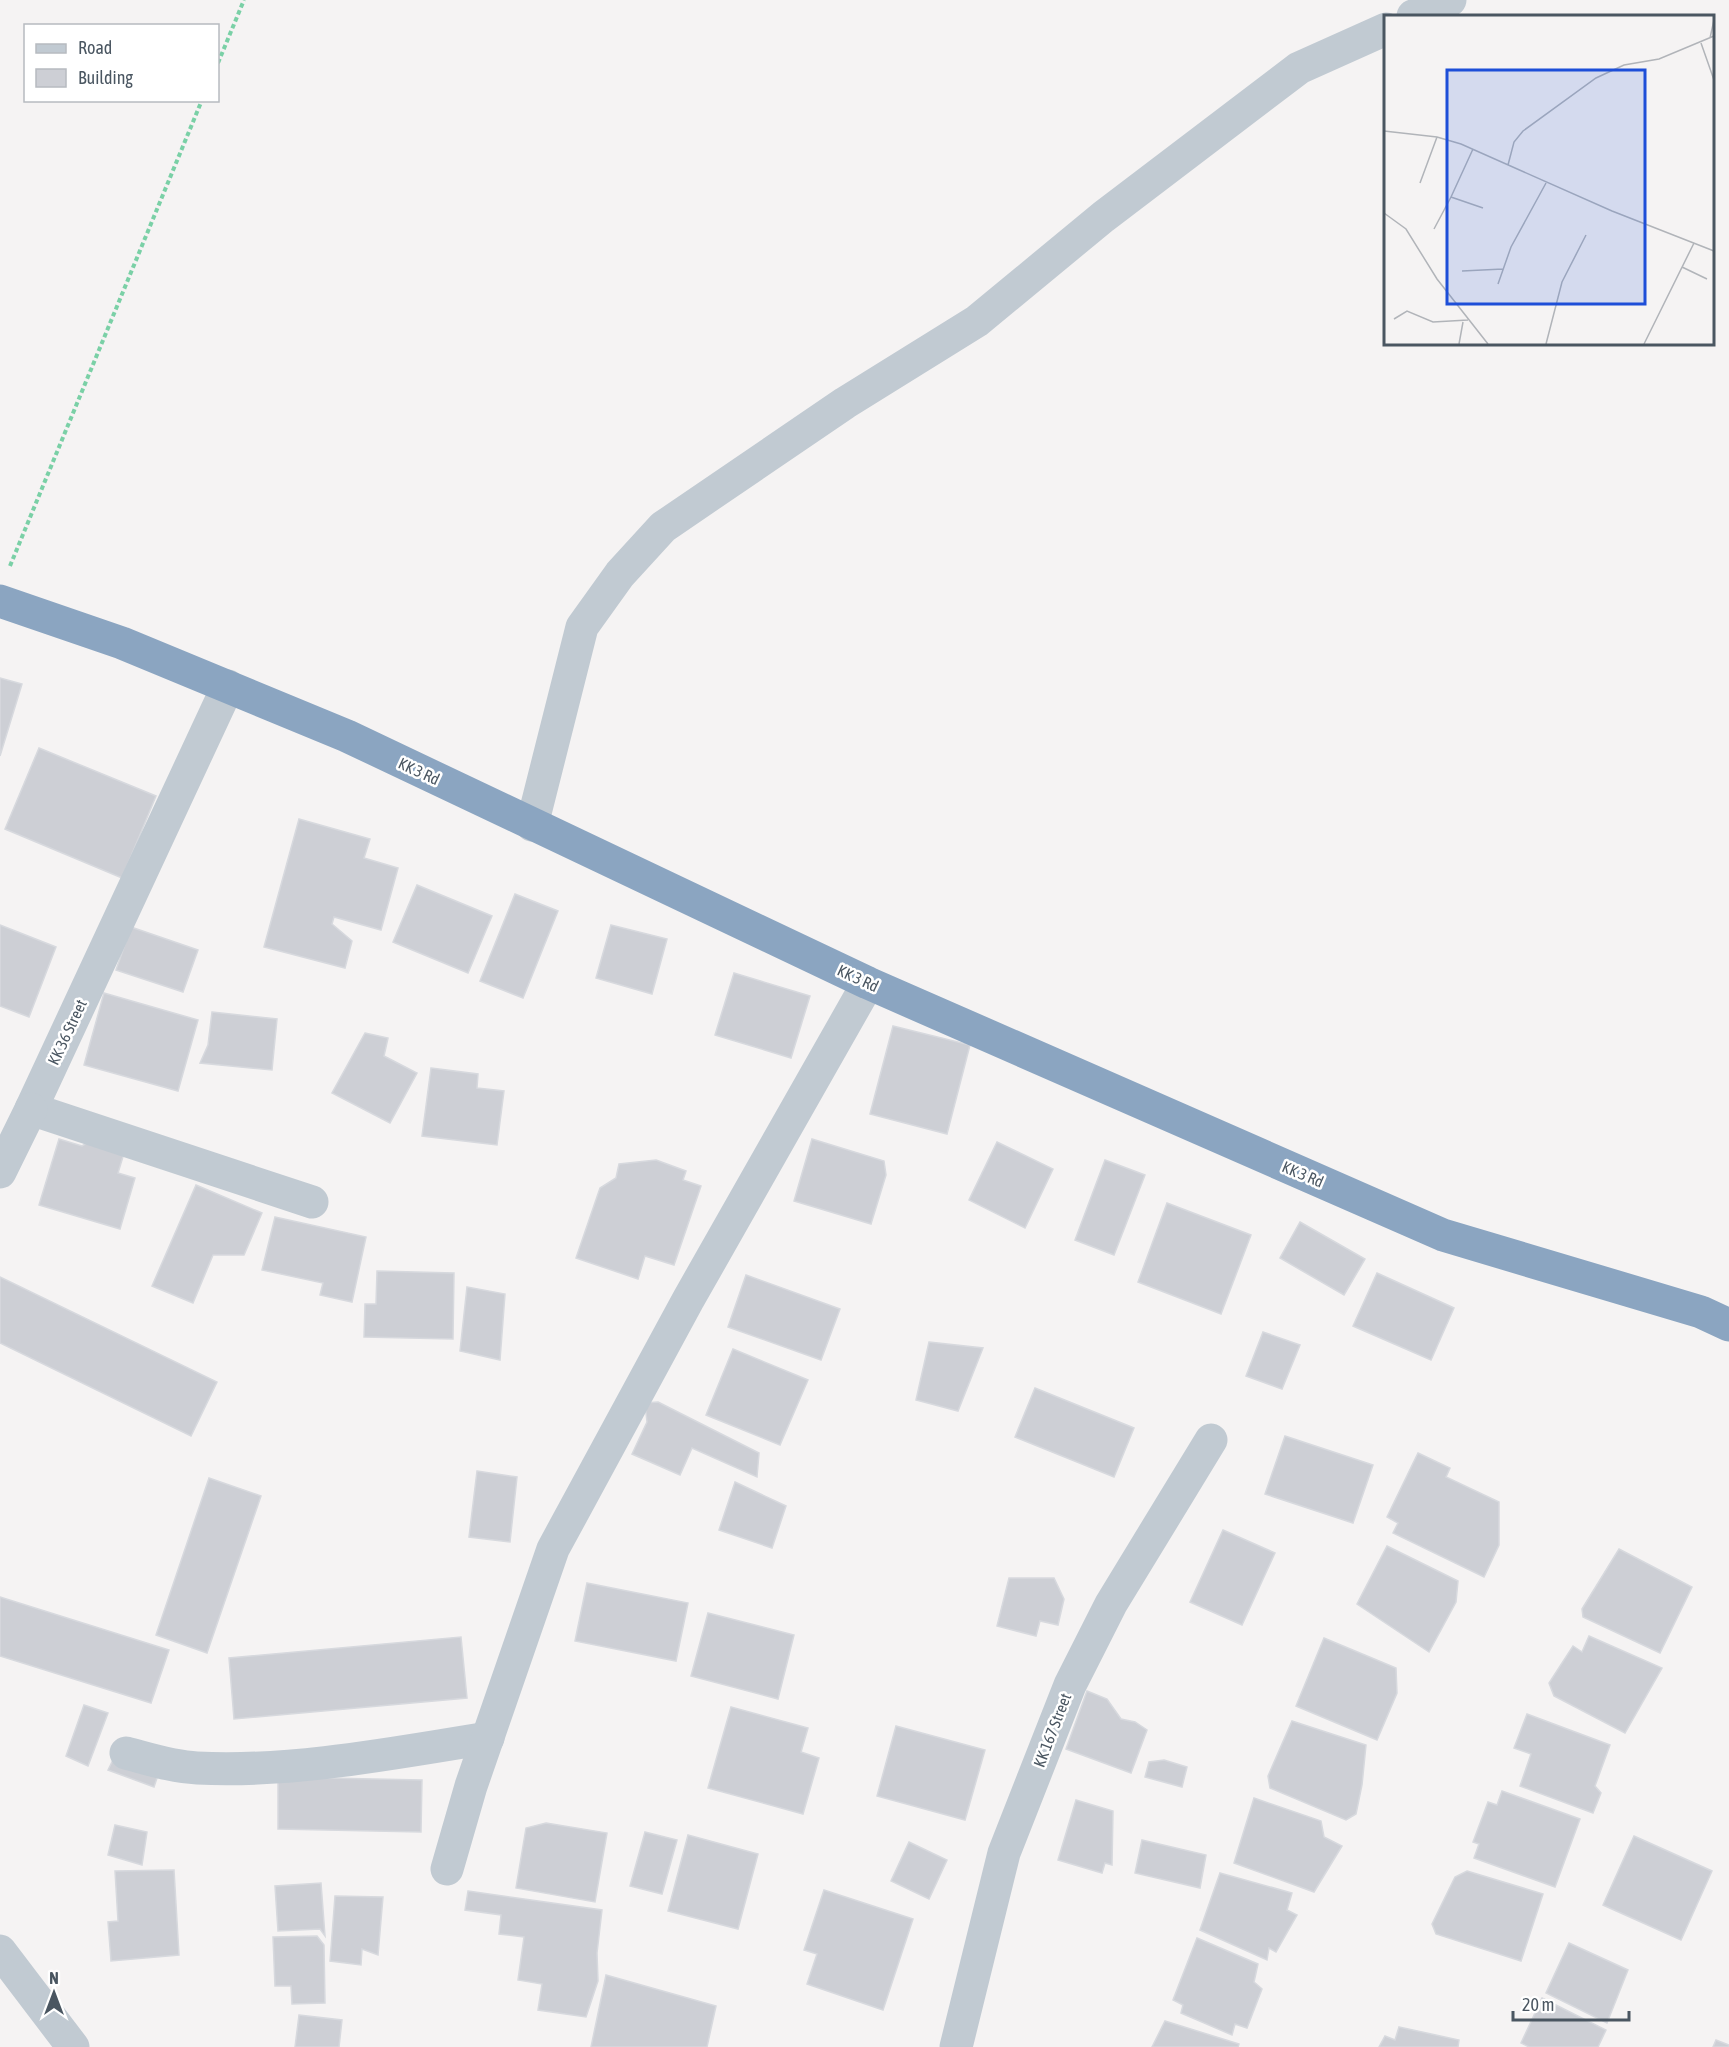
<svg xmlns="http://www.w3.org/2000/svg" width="1729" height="2047" font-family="'Asap Condensed',sans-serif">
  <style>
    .building { fill: #cdcfd5; stroke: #d7d9de; stroke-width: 1.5 }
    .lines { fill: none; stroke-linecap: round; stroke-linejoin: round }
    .path { stroke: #7ad0a6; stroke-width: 4; stroke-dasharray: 4.5 3; stroke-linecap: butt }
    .minor { stroke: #c1cad2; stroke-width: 33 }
    .highway { stroke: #8ba5c1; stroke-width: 33 }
    .labels { text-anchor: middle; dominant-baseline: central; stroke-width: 5; stroke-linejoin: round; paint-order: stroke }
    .street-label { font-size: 16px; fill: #4a5661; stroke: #fff }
    .inset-road { fill: none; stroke: #b1b4b9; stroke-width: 1.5 }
    .view { fill: #1d4ed8; fill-opacity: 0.15; stroke: #1d4ed8; stroke-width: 3 }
    .inset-edge { fill: none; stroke: #4a5661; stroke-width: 3 }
  </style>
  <rect width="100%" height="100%" fill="#f5f3f3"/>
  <!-- building -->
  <g class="building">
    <polygon points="0,678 22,684 0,756"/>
    <polygon points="39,748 156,796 122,878 5,829"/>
    <polygon points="299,819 370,839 364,858 398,868 381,930 334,917 332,924 352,941 345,968 264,947"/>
    <polygon points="417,885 492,916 468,973 393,942"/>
    <polygon points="515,894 558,911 523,998 480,981"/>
    <polygon points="0,925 56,947 29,1017 0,1006"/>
    <polygon points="611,925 667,939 652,994 596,978"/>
    <polygon points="131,927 198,950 183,992 116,970"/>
    <polygon points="734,973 810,996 791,1058 715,1035"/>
    <polygon points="104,993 198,1020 178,1091 84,1065"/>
    <polygon points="212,1012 277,1019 272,1070 200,1063 208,1045"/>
    <polygon points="893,1026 970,1045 947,1134 870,1114"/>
    <polygon points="365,1033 388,1038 384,1056 417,1073 390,1123 332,1093"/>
    <polygon points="431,1068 478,1074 477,1088 504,1091 497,1145 422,1136"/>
    <polygon points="59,1139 82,1146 92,1140 125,1150 118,1173 135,1178 120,1229 39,1205"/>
    <polygon points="812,1139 884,1161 886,1175 871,1224 794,1201"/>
    <polygon points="997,1142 1053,1169 1025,1228 969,1200"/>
    <polygon points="656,1160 686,1171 683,1180 701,1186 674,1265 645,1256 638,1279 576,1258 600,1188 616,1178 619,1164"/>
    <polygon points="1105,1160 1145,1175 1114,1255 1075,1240"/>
    <polygon points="196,1185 262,1213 244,1255 213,1255 193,1303 152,1286"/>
    <polygon points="1167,1203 1251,1235 1221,1314 1138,1282"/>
    <polygon points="275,1217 366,1237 352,1302 320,1295 323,1283 262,1270"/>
    <polygon points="1300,1222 1365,1259 1344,1295 1280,1258"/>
    <polygon points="377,1271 454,1273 453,1339 364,1337 365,1304 376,1304"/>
    <polygon points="1377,1273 1454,1308 1431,1360 1353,1326"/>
    <polygon points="746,1275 840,1309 821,1360 728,1327"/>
    <polygon points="0,1277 217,1382 191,1436 0,1343"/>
    <polygon points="467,1287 505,1294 500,1360 460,1351"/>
    <polygon points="1263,1332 1300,1345 1282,1389 1246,1376"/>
    <polygon points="929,1342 983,1348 958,1411 916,1400"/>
    <polygon points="733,1349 808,1380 780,1445 706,1415"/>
    <polygon points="1035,1388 1134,1428 1114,1477 1015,1437"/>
    <polygon points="658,1402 759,1453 757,1477 692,1448 680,1475 632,1454 647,1422 645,1403"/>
    <polygon points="1285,1436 1373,1465 1353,1523 1265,1494"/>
    <polygon points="1418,1453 1450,1468 1446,1477 1499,1502 1499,1545 1484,1577 1393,1533 1398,1523 1387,1517"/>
    <polygon points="477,1471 517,1477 510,1542 469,1537"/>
    <polygon points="209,1478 261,1496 207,1653 156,1635"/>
    <polygon points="735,1482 786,1506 772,1548 719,1530"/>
    <polygon points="1223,1530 1275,1553 1242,1625 1190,1602"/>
    <polygon points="1387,1546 1458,1581 1456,1602 1429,1652 1357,1604"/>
    <polygon points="1619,1549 1692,1587 1660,1653 1583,1617 1582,1609"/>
    <polygon points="1009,1578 1054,1578 1064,1599 1058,1625 1040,1621 1036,1636 997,1626"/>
    <polygon points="587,1583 688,1603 676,1661 575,1641"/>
    <polygon points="0,1597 169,1650 151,1703 0,1656"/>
    <polygon points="708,1613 794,1635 778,1699 691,1676"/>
    <polygon points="1589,1636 1662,1668 1625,1733 1554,1696 1549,1683 1573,1646 1582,1652"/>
    <polygon points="461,1637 467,1698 234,1719 229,1658"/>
    <polygon points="1324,1638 1396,1668 1397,1693 1377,1740 1296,1706"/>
    <polygon points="1087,1691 1107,1699 1121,1719 1135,1722 1147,1730 1131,1773 1066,1749"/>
    <polygon points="84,1705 108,1713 88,1766 66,1756"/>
    <polygon points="731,1707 808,1728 801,1752 819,1758 803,1814 708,1788"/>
    <polygon points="1527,1714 1610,1745 1595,1786 1601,1793 1593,1813 1520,1786 1531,1754 1514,1748"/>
    <polygon points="1292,1721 1366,1745 1362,1785 1356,1814 1346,1820 1270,1788 1268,1776"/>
    <polygon points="896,1726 985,1750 965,1820 877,1796"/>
    <polygon points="115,1756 160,1769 154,1787 108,1770"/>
    <polygon points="1164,1760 1187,1767 1182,1787 1145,1777 1149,1762"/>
    <polygon points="278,1777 422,1780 421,1832 278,1829"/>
    <polygon points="1502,1791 1580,1819 1555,1887 1474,1858 1479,1844 1473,1842 1488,1802 1497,1805"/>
    <polygon points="1254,1798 1321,1821 1324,1837 1342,1846 1314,1892 1234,1863"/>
    <polygon points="1076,1800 1113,1811 1112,1865 1105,1863 1102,1873 1058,1860"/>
    <polygon points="546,1823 607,1833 595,1902 516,1888 526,1828"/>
    <polygon points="115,1825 147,1832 142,1865 108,1855"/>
    <polygon points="645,1832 677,1840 662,1894 630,1886"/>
    <polygon points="688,1835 758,1854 738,1929 668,1911"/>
    <polygon points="1634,1836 1712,1871 1681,1940 1603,1905"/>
    <polygon points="1142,1840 1206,1855 1200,1888 1135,1873"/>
    <polygon points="909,1842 947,1860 929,1899 891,1881"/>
    <polygon points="174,1870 179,1955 111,1961 108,1922 118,1921 115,1871"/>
    <polygon points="1467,1871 1543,1894 1521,1961 1436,1934 1432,1924 1455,1877"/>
    <polygon points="1220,1873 1292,1893 1287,1910 1297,1915 1276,1952 1269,1948 1267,1960 1200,1930"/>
    <polygon points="321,1883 325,1936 320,1929 278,1931 275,1886"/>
    <polygon points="824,1890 913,1919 883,2010 807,1984 817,1954 804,1950"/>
    <polygon points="468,1891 602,1910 597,1953 598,1981 586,2017 538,2010 542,1984 518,1980 524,1937 499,1934 501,1915 465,1910"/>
    <polygon points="335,1896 383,1897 378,1955 362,1949 361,1965 330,1961"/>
    <polygon points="317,1936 324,1945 325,2003 292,2004 291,1986 275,1986 273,1937"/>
    <polygon points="1197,1938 1258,1964 1254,1982 1262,1989 1247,2028 1235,2024 1232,2035 1181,2013 1183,2005 1173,2000"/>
    <polygon points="1569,1943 1628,1970 1607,2023 1546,1993"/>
    <polygon points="606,1975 716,2006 707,2047 591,2047"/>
    <polygon points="1542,1998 1606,2030 1598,2047 1529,2047 1521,2043"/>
    <polygon points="299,2015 342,2020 339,2047 295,2047"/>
    <polygon points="1165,2021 1239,2044 1238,2047 1152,2047"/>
    <polygon points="1399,2027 1459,2040 1458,2047 1379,2047 1385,2036 1395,2040"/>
    <polygon points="1716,2040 1729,2045 1729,2047 1713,2047"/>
  </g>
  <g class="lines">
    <!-- path -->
    <g class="path">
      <polyline points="218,63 244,0"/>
      <polyline points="10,566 202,100"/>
    </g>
    <!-- minor -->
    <g class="minor">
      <polyline points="1413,16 1450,0"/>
      <polyline points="228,686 31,1109 312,1202"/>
      <polyline points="532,825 582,627 620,574 663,527 845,403 977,321 1103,217 1299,68 1386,29"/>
      <polyline points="0,1172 31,1109"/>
      <path d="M126 1753C149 1759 173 1767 197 1768 291 1773 395 1753 488 1738"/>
      <polyline points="447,1869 471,1786 553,1549 688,1300 868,983"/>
      <polyline points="0,1951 73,2047"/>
      <polyline points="956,2047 1004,1853 1070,1685 1111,1604 1211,1440"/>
    </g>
    <!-- highway -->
    <polyline class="highway" points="0,601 122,643 347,736 868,983 1443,1235 1701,1312 1729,1325"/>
  </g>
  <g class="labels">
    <!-- street labels -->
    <g class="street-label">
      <text transform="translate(419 771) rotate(25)">KK 3 Rd</text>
      <text transform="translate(858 978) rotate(25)">KK 3 Rd</text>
      <text transform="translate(67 1032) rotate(-65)">KK 36 Street</text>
      <text transform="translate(1303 1174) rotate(23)">KK 3 Rd</text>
      <text transform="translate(1052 1730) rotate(-69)">KK 167 Street</text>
    </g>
  </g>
  <!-- overview -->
  <g transform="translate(1384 15)">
    <rect width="330" height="330" fill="#f5f3f3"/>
    <path class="inset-road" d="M326 23 330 5M317 28 330 65M0 116 53 122 77 129 228 196 330 236M89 134 67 182 99 193M124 150 130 127 139 116 212 63 240 50 275 44 330 21M36 168 53 122M0 198 22 214 53 264 104 329M50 214 67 182M298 252 323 264M78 256 119 254M114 269 127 232 162 168M10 304 23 296 49 307 84 305M75 329 79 307M162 329 178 267 202 220M260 329 310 228"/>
    <path class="view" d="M63 55H261V289H63Z"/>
    <rect width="330" height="330" class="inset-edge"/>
  </g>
  <!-- legend -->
  <rect x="24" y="24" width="195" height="78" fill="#ffffff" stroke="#b7bbc0" stroke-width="1.5"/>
  <rect x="36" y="44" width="30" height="9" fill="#c1cad2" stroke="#b7bbc0" stroke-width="1.5"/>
  <text x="78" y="54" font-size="18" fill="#4a5661">Road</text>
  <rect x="36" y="69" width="30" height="18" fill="#cdcfd5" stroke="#b7bbc0" stroke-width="1.5"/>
  <text x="78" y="84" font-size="18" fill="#4a5661">Building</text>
  <!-- north arrow -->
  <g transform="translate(54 1993)" stroke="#ffffff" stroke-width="4.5" paint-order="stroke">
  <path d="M0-4.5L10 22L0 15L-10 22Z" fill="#4a5661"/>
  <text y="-9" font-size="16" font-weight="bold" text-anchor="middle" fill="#4a5661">N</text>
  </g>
  <!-- scale -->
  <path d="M1513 2011v9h116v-9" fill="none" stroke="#4a5661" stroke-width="3"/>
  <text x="1522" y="2011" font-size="18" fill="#4a5661" stroke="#ffffff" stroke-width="4.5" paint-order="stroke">20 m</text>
</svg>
